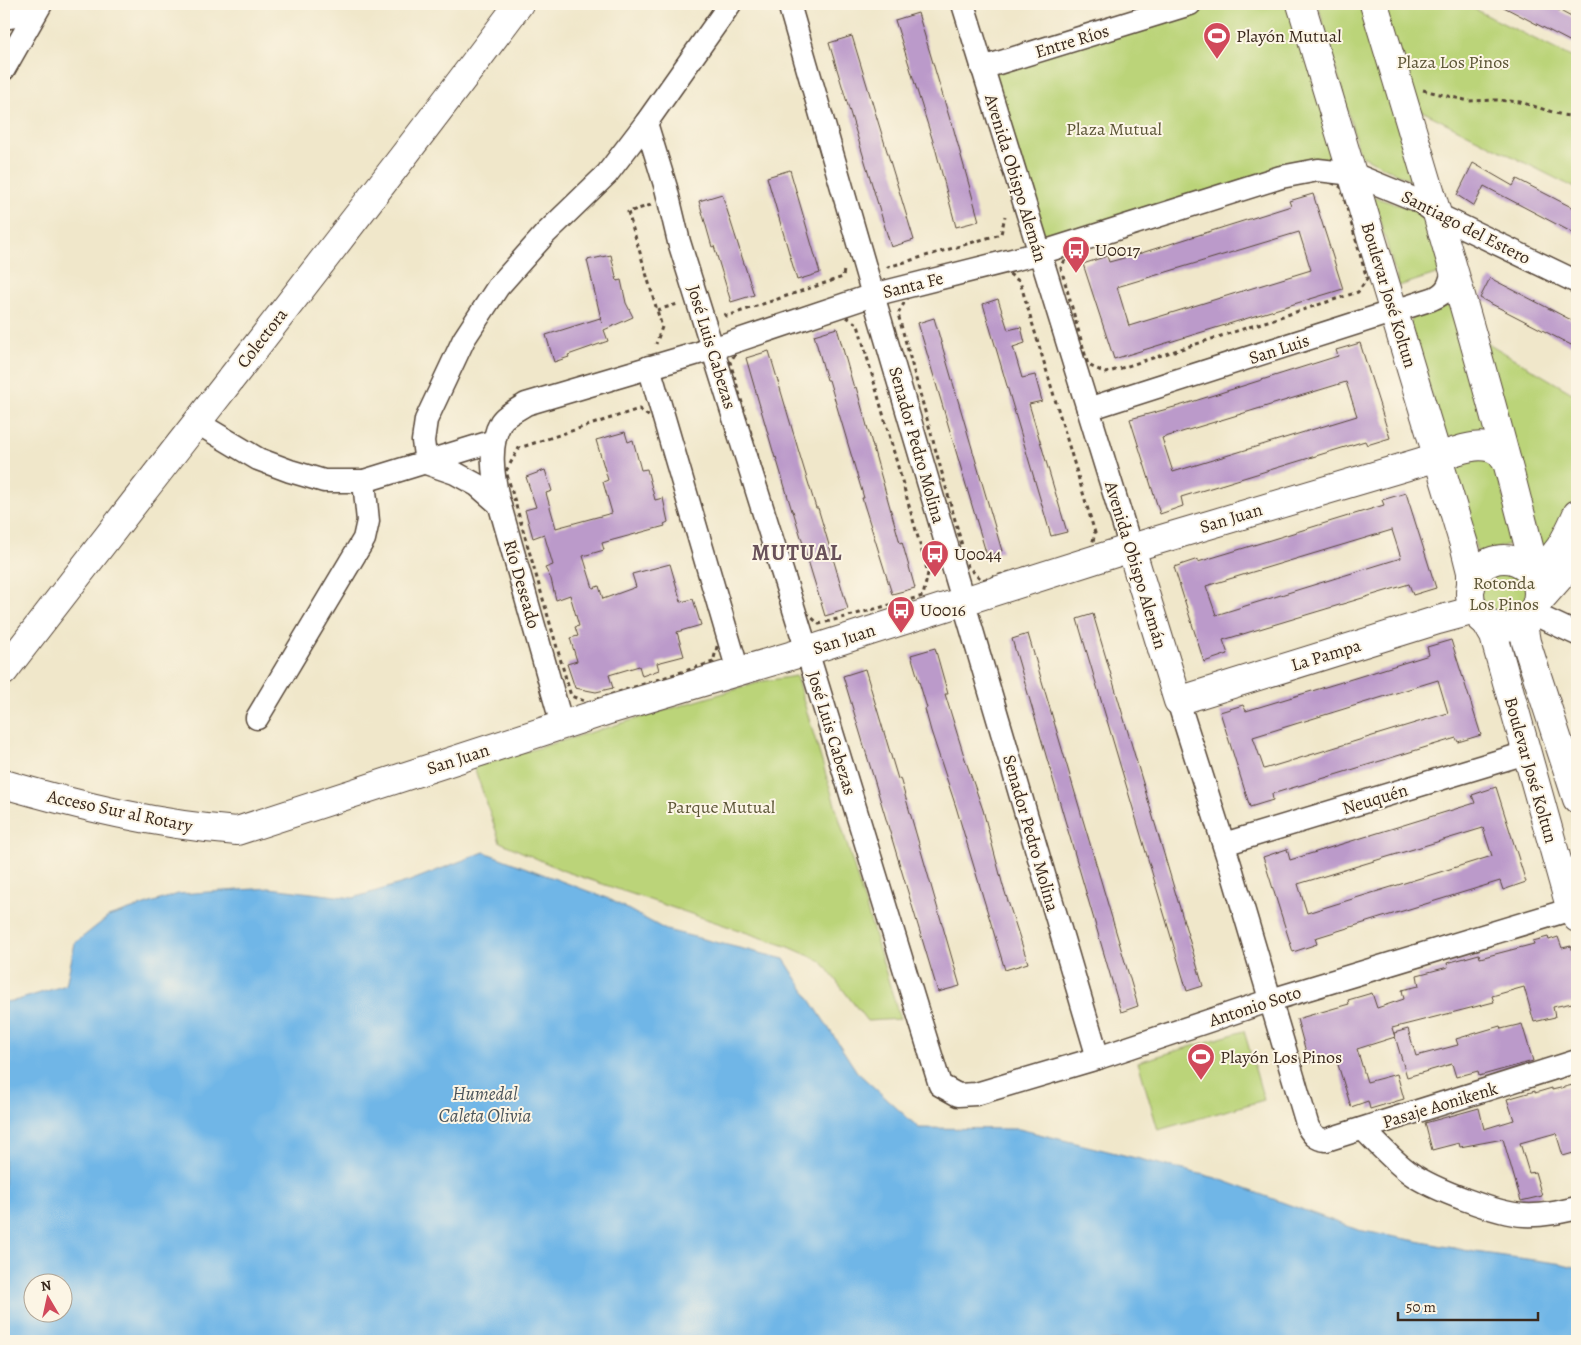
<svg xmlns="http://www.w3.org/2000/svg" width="1581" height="1345" font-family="Alegreya,serif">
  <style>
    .green { fill: #bbd479; stroke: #7b7f4c }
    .water { fill: #70b6e7; stroke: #567082; fill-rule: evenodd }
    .building { fill: #bb9aca; fill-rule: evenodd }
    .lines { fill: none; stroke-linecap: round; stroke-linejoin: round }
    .street-casing { stroke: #564638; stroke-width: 25 }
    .secondary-casing { stroke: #564638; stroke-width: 30 }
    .path { stroke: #564638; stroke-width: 3; stroke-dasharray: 4 4; stroke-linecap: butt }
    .street { stroke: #fff; stroke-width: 22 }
    .secondary { stroke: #fff; stroke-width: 28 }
    .labels { text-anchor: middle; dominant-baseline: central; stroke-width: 4; stroke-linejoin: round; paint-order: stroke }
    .poi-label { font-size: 18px; fill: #3b2a1e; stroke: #fcf5e5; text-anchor: start }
    .street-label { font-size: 18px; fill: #3b2a1e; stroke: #fcf5e5 }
    .park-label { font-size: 18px; fill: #5b5435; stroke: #fcf5e5 }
    .water-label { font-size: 19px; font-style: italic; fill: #4b545a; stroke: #fcf5e5 }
    .district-label { font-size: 22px; font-weight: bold; letter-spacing: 1px; fill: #68515a; stroke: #fcf5e5 }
  </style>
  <rect width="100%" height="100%" fill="#fcf5e5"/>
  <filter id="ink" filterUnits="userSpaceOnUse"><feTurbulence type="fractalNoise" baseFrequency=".02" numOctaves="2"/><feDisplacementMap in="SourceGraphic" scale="10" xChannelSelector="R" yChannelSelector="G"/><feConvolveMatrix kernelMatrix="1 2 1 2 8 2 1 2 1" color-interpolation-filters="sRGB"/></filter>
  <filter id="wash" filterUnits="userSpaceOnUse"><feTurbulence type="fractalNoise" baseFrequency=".0096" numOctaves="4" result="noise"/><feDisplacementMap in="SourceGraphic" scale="20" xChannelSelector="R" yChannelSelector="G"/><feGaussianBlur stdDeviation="1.12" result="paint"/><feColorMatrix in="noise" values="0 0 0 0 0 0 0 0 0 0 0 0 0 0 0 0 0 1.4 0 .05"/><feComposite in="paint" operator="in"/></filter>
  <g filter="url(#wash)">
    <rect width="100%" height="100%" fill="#f0e7ca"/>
    <!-- green -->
    <g class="green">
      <polygon points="1190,4 1301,4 1353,174 1318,170 1040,253 982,68"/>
      <polygon points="1318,4 1362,4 1414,182 1360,155"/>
      <polygon points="1374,4 1464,4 1577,60 1577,189 1404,102"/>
      <polygon points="1373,197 1425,213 1442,272 1399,286"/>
      <path d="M1435 305 1452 307 1484 424C1470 437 1460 440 1443 435L1410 323 1415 313Z"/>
      <polygon points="1471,333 1577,396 1577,544 1553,587"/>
      <polygon points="1484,459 1494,463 1517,541 1478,555 1454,471 1464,462"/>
      <circle cx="1504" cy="593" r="24"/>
      <polygon points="796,676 900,1019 867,1021 821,961 789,947 564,871 500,842 474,767 764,681"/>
      <polygon points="1244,1031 1264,1100 1158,1130 1138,1062"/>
    </g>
    <!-- water -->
    <path class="water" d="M484 852 609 899 666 930 784 959 857 1072 919 1128 1019 1129 1216 1178 1358 1230 1475 1252 1563 1264 1577 1268V1341H4V1002L18 1000 66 985 75 943 108 917 178 894 270 888 353 898 410 881ZM32 1282H62V1312H32Z"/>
    <g id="blocks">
      <!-- building -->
      <g class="building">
        <polygon points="1498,4 1547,4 1577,20 1577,45"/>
        <polygon points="918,13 951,123 952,123 979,221 956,227 936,151 895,20"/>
        <polygon points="852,36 914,240 891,247 829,43"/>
        <polygon points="1473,163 1513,186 1517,179 1577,210 1577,235 1484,186 1474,206 1457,195"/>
        <polygon points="790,170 820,273 797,280 767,177"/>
        <polygon points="722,194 754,295 731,302 714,246 712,247 699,201"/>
        <path d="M1313 194 1343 289 1114 359 1083 264 1107 256 1109 262 1135 255 1291 206 1289 201ZM1299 232 1311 270 1129 326 1117 287Z"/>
        <polygon points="611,255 617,281 621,280 626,303 633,317 604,330 608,341 568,355 569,357 554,362 546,335 600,318 602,323 587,260"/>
        <polygon points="1490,278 1577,323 1577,348 1480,298"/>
        <polygon points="998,299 1008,330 1021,327 1025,343 1013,347 1022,378 1035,375 1042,401 1029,404 1067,532 1051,536 983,304"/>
        <polygon points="934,318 1002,551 987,556 918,323"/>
        <polygon points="837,328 854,388 856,387 900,543 902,542 915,588 892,594 862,498 864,498 829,380 827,380 814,335"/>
        <path d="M1360 343 1390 438 1367 445 1365 441 1181 497 1183 506 1160 514 1130 419 1182 405 1338 356 1336 350ZM1346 382 1357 416 1173 472 1162 438Z"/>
        <polygon points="769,351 801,459 816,508 818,508 848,609 825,616 793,511 792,511 776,457 775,458 746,358"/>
        <polygon points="625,432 628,442 633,440 641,470 647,469 655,500 663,498 668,522 664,524 665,526 602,543 604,550 583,556 593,588 599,586 603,599 636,587 632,574 670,564 681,602 693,599 701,625 677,632 684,656 657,663 659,670 642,676 639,666 609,675 613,688 596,692 575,688 567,664 577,661 570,638 578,636 575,627 579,626 570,595 556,600 551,579 545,568 553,565 544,534 533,538 525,510 536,507 526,477 545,470 552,491 546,493 556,528 612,513 603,482 608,480 596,440"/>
        <path d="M1406 493 1436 588 1413 595 1409 584 1223 640 1228 654 1204 662 1174 567 1198 559V562L1228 553 1384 505 1382 500ZM1392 530 1401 558 1216 615 1206 586Z"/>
        <polygon points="1093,614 1203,986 1187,991 1077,619"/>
        <polygon points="1028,634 1138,1006 1121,1012 1012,639"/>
        <path d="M1451 640 1481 735 1458 742 1456 738 1272 794 1273 800 1250 807 1220 712 1243 705 1246 711 1355 678 1429 655 1427 647ZM1438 680 1448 713 1264 769 1253 737Z"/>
        <polygon points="935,648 948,694 945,694 964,756 983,810 1003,886 1028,963 1005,970 956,807 931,731 925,709 927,708 911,655"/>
        <polygon points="865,669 898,779 900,778 960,986 938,992 843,676"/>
        <path d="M1496 787 1526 882 1503 890 1500 881 1315 938 1317 944 1293 952 1263 857 1287 849 1290 860 1475 803 1472 795ZM1483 828 1492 856 1307 913 1298 884Z"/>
        <polygon points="1548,937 1549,940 1558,937 1562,948 1571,946 1573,952 1577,951 1577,1002 1553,1007 1555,1017 1534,1022 1524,987 1492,996 1494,1002 1392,1028 1395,1037 1357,1049 1367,1082 1397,1074 1404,1099 1370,1109 1368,1101 1351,1107 1335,1055 1309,1063 1297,1019 1349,1004 1348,1000 1372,993 1377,1008 1404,999 1402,990 1419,986 1417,975 1448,967 1447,963 1479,954 1480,958 1534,944 1533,941"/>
        <polygon points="1522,1024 1533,1061 1479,1076 1478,1071 1456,1077 1452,1064 1407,1077 1394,1033 1408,1029 1416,1056 1458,1045 1456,1039 1500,1026 1501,1029"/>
        <polygon points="1577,1084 1577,1152 1563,1156 1556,1133 1520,1143 1529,1173 1535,1172 1542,1196 1521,1201 1503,1139 1460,1147 1459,1143 1432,1150 1425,1123 1479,1108 1484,1129 1514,1120 1507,1099 1535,1091 1535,1093 1552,1088 1552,1090"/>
      </g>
    </g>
  </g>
  <g filter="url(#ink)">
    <use href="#blocks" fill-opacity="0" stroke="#564638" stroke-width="1"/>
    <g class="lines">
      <defs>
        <g id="street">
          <polyline points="789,4 873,295 1098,1058"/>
          <polyline points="963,4 1131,548"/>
          <polyline points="4,18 35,13"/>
          <polyline points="982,68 1190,4"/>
          <polyline points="4,69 41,4"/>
          <polyline points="646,123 666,188 679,242 807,651 940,1085 958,1095 976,1094 1098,1058 1271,1000 1572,909"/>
          <polyline points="649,367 738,671"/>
          <path d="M1088 409 1432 299C1447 293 1450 285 1453 270"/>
          <polyline points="196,422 258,459 290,471 324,481 364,481 494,441"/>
          <polyline points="500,505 477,485 455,473 426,463 423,441 426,420 464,339 498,287 545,234 607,174 646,123 730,4"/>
          <polyline points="1532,613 1577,634"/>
          <path d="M1178 701 1232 871 1308 1127C1313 1135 1316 1139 1326 1140L1577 1061"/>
          <polyline points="257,718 364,539 368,521 364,481"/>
          <path d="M562 725 498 499C493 475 488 445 501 422 505 415 519 409 526 404L712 349 873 295 1040 253 1281 177 1318 170 1353 174 1419 201 1438 215 1577 282"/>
          <polyline points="1224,844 1526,753"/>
          <path d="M1363 1129C1378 1144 1393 1161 1410 1173 1432 1189 1498 1214 1524 1215 1543 1216 1560 1212 1577 1208"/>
        </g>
        <g id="secondary">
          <polyline points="1301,4 1465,548 1471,572 1471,587"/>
          <path d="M1374 4C1429 185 1484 367 1530 551L1527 567"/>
          <polyline points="1131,548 1178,701 1438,620 1475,610"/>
          <circle cx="1504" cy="593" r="34"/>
          <path d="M1532 573C1557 559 1566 539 1577 514"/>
          <polyline points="1537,603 1567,569 1577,544"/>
          <polyline points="1525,620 1524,630 1526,642 1577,799"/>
          <polyline points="1486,622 1494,636 1569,903 1577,918"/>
          <path d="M4 671C175 448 351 229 519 4"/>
          <path d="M4 784C80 806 158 825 237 831L612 709 807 651 1131 548 1438 457C1455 452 1483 438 1500 453 1502 455 1505 460 1507 462"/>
        </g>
      </defs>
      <!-- street casing -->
      <use href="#street" class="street-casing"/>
      <!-- secondary casing -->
      <use href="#secondary" class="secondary-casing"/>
      <!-- path -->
      <g class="path">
        <polyline points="1423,90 1469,101 1497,100 1520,102 1562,115 1577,117"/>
        <polygon points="1317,176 1341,187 1367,279 1358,292 1106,373 1088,365 1061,268 1068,254"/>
        <polyline points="651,205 628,212 662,327 656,344"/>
        <polyline points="887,266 888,267 1001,234 1005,216"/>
        <polygon points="1003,269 1020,282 1095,533 1091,549 982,580 968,567 898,314 908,296"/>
        <polyline points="657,310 678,304"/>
        <polygon points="840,312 858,325 928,573 923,596 819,624 803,610 730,362 741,345"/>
        <polyline points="724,314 727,316 843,277 844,269"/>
        <polygon points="639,409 658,423 720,635 713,662 587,702 571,696 506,471 519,448"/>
      </g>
      <!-- street -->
      <use href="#street" class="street"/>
      <!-- secondary -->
      <use href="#secondary" class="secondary"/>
    </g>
  </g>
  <!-- icons -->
  <defs>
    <symbol id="stadium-pin" viewBox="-11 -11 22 30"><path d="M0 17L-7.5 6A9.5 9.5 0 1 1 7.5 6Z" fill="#d1495b" stroke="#fcf5e5"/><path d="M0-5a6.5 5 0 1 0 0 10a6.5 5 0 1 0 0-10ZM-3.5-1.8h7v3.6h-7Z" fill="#fff"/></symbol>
    <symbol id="bus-pin" viewBox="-11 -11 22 30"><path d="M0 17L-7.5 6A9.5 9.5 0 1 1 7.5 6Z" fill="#d1495b" stroke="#fcf5e5"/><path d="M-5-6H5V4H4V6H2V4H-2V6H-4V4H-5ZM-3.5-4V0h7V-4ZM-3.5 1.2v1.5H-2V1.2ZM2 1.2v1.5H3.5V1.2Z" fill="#fff"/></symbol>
  </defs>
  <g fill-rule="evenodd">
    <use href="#stadium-pin" x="1201" y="20" width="32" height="43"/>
    <use href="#bus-pin" x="1060" y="234" width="32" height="43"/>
    <use href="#bus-pin" x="919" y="538" width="32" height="43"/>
    <use href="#bus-pin" x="885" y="594" width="32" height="43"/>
    <use href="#stadium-pin" x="1185" y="1041" width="32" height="43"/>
  </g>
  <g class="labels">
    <!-- poi labels -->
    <g class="poi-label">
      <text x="1236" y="36">Playón Mutual</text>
      <text x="1095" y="250">U0017</text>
      <text x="954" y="554">U0044</text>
      <text x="920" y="610">U0016</text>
      <text x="1220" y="1057">Playón Los Pinos</text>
    </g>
    <!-- street labels -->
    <g class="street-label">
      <text transform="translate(1072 41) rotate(-17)">Entre Ríos</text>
      <text transform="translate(1016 178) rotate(73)">Avenida Obispo Alemán</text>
      <text transform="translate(1466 227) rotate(27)">Santiago del Estero</text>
      <text transform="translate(913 285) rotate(-14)">Santa Fe</text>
      <text transform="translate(1389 295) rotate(73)">Boulevar José Koltun</text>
      <text transform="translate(262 338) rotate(-52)">Colectora</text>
      <text transform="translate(712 347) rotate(73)">José Luis Cabezas</text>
      <text transform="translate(1279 349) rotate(-18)">San Luis</text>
      <text transform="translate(917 445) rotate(74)">Senador Pedro Molina</text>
      <text transform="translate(1231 518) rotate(-17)">San Juan</text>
      <text transform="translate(1136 565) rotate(73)">Avenida Obispo Alemán</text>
      <text transform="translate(522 584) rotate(74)">Río Deseado</text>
      <text transform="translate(844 639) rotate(-18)">San Juan</text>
      <text transform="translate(1326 655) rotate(-17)">La Pampa</text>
      <text transform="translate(832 733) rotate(73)">José Luis Cabezas</text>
      <text transform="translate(458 759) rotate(-18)">San Juan</text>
      <text transform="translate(1531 770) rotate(74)">Boulevar José Koltun</text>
      <text transform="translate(1375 799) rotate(-17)">Neuquén</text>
      <text transform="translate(120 811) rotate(12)">Acceso Sur al Rotary</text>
      <text transform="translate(1031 833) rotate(74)">Senador Pedro Molina</text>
      <text transform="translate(1255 1006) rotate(-18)">Antonio Soto</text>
      <text transform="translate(1440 1105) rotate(-17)">Pasaje Aonikenk</text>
    </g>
    <!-- park labels -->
    <g class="park-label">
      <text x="1453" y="62">Plaza Los Pinos</text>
      <text x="1114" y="129">Plaza Mutual</text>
      <text x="1504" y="583">Rotonda<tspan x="1504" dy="21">Los Pinos</tspan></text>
      <text x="721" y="807">Parque Mutual</text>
    </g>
    <!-- water labels -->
    <g class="water-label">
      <text x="485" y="1094">Humedal<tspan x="485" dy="22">Caleta Olivia</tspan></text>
    </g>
    <!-- district labels -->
    <g class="district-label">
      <text x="797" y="553">MUTUAL</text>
    </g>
  </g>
  <!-- margin -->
  <rect width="1581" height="1345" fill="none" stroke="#fcf5e5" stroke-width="20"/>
  <!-- north arrow -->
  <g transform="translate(48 1298) rotate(351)"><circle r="24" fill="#fcf5e5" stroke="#afa495"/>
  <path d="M0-4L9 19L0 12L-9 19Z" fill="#d1495b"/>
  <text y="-8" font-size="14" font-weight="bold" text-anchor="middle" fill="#3b2a1e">N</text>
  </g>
  <!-- scale -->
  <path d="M1398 1312v8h140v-8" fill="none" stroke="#3b2a1e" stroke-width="2.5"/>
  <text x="1406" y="1312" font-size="15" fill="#3b2a1e" stroke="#fcf5e5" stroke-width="4" paint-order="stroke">50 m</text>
</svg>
